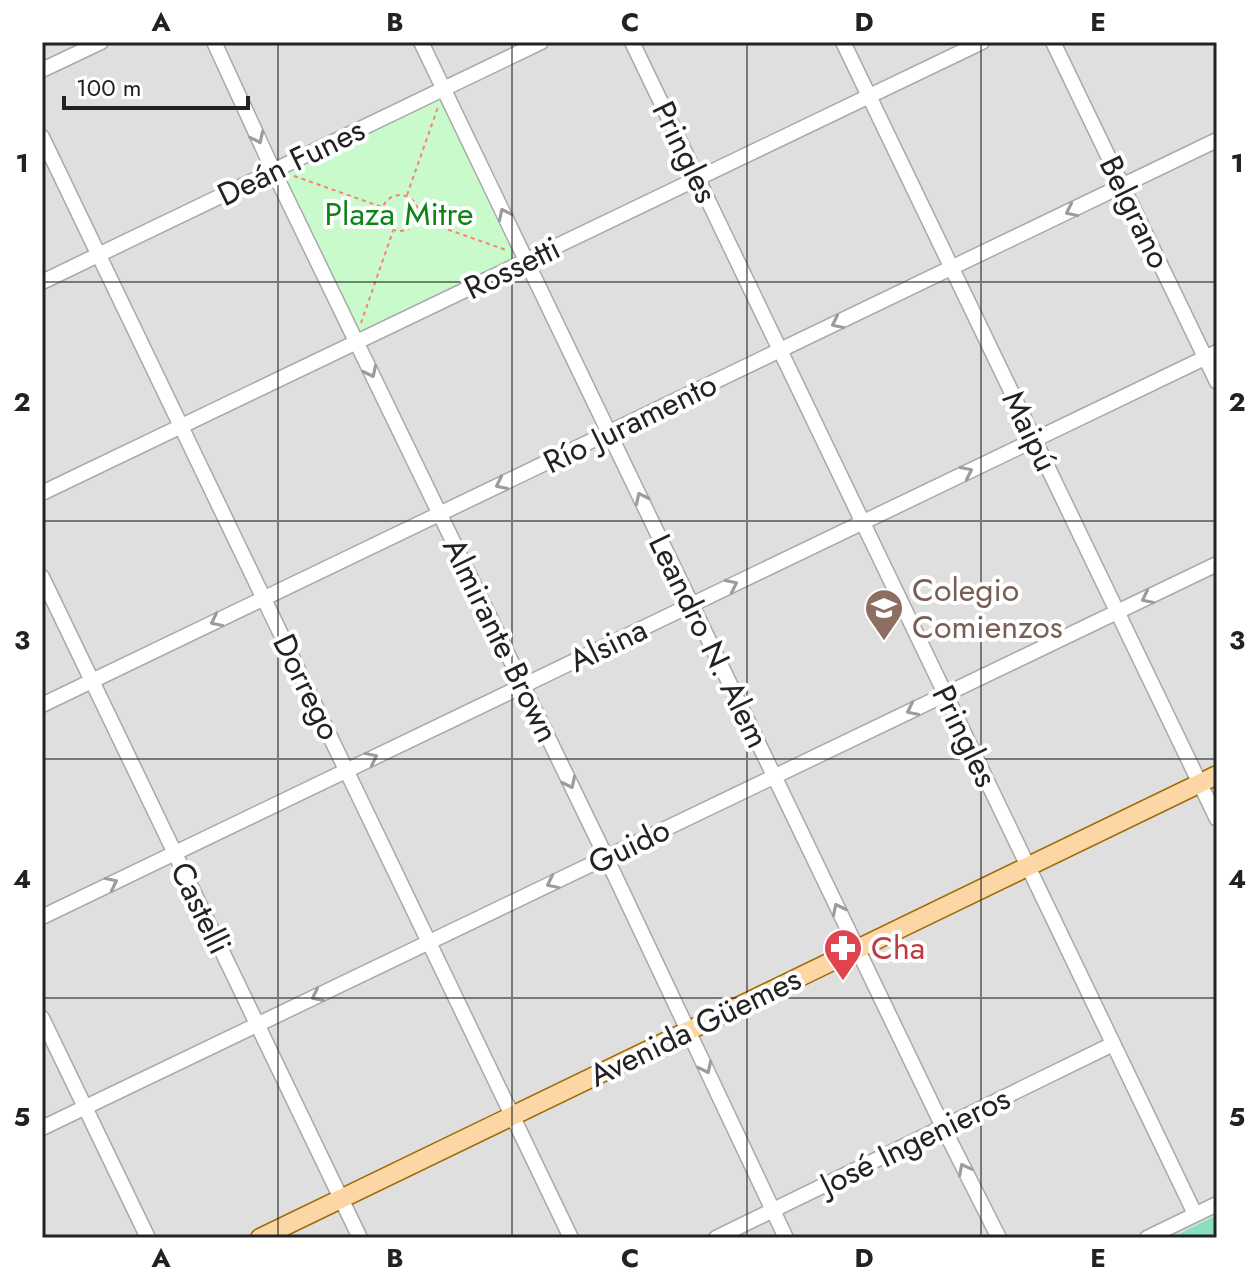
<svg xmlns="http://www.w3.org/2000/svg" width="1259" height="1280" font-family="Jost,sans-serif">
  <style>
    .residential { fill: #e0dfdf }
    .park { fill: #c8facc }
    .pitch { fill: #88e0be }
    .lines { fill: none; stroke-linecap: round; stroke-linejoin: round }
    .minor-casing { stroke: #a9a9a9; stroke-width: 17 }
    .major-casing { stroke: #a06b00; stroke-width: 21 }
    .path { stroke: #fa8072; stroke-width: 2; stroke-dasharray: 4 4; stroke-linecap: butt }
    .minor { stroke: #fff; stroke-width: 14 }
    .major { stroke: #fcd6a4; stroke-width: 18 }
    .oneway { stroke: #9c9c9c }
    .grid { fill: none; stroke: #222; stroke-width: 2; stroke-opacity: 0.55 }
    .labels { text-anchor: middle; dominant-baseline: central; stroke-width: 8; stroke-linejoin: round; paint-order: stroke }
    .street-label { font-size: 32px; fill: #222; stroke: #fff }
    .park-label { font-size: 32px; fill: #0c8416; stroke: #fff }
    .education-label { font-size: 32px; fill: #785e54; stroke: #fff; text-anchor: start }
    .health-label { font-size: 32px; fill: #be3a42; stroke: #fff; text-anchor: start }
    .neatline { fill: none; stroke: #222; stroke-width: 3 }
    .grid-label { font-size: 26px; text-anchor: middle; font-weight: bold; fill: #222 }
  </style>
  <rect width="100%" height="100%" fill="#f2efe9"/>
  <!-- residential -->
  <rect class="residential" x="42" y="42" width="1175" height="1196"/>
  <!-- park -->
  <polygon class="park" points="444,92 521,255 357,335 277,171"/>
  <!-- pitch -->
  <polygon class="pitch" points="1217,1215 1217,1238 1171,1238"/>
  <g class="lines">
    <defs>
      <g id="minor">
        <polyline points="214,42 273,170 606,857 786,1238"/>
        <polyline points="421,42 943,1127 999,1238"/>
        <polyline points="632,42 1195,1214"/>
        <polyline points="843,42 1217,819"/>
        <polyline points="1053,42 1217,382"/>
        <polyline points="42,70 101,42"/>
        <polyline points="42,137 571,1238"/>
        <polyline points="42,282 541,42"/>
        <polyline points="42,493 982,42"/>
        <polyline points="42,577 360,1238"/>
        <polyline points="42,705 1217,140"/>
        <polyline points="42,917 1217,352"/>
        <polyline points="42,1018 148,1238"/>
        <polyline points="42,1128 1217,564"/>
        <polyline points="716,1238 1113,1044"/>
        <polyline points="1147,1238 1217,1204"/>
      </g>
      <polyline id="major" points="260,1238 1217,775"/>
    </defs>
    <!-- minor casing -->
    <use href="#minor" class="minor-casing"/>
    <!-- major casing -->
    <use href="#major" class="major-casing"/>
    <!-- path -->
    <g class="path">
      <polyline points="294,176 382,207"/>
      <polyline points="407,195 438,107"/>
      <circle cx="400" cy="213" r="18"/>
      <polyline points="418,219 506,250"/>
      <polyline points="361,323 393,231"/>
    </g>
    <!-- minor -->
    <use href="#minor" class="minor"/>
    <!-- major -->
    <use href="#major" class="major"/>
  </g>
  <!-- one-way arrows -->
  <defs><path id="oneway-chevron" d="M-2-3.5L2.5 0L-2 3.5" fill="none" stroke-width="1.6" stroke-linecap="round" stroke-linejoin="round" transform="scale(2)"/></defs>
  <g class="oneway">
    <use href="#oneway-chevron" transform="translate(258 138) rotate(65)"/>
    <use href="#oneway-chevron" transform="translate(1071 211) rotate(154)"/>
    <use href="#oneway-chevron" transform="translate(504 214) rotate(-116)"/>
    <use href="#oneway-chevron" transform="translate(837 323) rotate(154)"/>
    <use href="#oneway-chevron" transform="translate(371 372) rotate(64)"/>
    <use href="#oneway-chevron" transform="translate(967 472) rotate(-26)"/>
    <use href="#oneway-chevron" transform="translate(501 484) rotate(154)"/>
    <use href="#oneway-chevron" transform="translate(641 498) rotate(-116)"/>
    <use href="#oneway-chevron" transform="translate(732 585) rotate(-26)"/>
    <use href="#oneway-chevron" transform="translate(1147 598) rotate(154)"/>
    <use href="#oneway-chevron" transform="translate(216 621) rotate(154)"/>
    <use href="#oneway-chevron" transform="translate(912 710) rotate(154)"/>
    <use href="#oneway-chevron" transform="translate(372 758) rotate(-26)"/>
    <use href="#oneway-chevron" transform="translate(570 783) rotate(64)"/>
    <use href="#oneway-chevron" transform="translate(112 883) rotate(-26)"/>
    <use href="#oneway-chevron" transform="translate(552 883) rotate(154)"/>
    <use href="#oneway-chevron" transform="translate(838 909) rotate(-116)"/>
    <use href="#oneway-chevron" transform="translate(317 996) rotate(154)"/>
    <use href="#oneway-chevron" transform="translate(706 1068) rotate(65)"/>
    <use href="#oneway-chevron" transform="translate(964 1169) rotate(-117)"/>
  </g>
  <!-- grid -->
  <path class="grid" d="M278 42V1238M512 42V1238M747 42V1238M981 42V1238M42 282H1217M42 521H1217M42 759H1217M42 998H1217"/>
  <!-- icons -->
  <defs>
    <symbol id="school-pin" viewBox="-11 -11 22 30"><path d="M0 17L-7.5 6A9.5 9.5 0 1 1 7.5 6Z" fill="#8d6e63" stroke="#fff"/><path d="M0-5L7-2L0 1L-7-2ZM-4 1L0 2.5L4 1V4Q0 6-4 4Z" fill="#fff"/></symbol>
    <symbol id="pharmacy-pin" viewBox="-11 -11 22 30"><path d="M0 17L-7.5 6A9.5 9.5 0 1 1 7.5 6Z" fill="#e0444e" stroke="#fff"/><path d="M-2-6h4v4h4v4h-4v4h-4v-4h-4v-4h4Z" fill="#fff"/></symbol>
  </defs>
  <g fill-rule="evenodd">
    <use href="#school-pin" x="862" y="586" width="44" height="60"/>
    <use href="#pharmacy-pin" x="821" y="926" width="44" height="60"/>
  </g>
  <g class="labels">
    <!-- street labels -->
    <g class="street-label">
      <text transform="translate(685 152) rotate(64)">Pringles</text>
      <text transform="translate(291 162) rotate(-26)">Deán Funes</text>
      <text transform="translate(1135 212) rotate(64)">Belgrano</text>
      <text transform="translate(512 268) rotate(-26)">Rossetti</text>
      <text transform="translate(630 423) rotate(-26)">Río Juramento</text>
      <text transform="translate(1030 431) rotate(64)">Maipú</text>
      <text transform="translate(501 640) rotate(64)">Almirante Brown</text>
      <text transform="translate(709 641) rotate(64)">Leandro N. Alem</text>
      <text transform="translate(608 645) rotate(-26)">Alsina</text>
      <text transform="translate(307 687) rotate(64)">Dorrego</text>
      <text transform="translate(965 736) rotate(64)">Pringles</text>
      <text transform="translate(629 846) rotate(-26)">Guido</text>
      <text transform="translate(201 908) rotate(64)">Castelli</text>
      <text transform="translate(695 1027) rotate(-26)">Avenida Güemes</text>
      <text transform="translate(915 1141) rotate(-26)">José Ingenieros</text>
    </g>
    <!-- park labels -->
    <g class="park-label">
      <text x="399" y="214">Plaza Mitre</text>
    </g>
    <!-- education labels -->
    <g class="education-label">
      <text x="912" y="590">Colegio<tspan x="912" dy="37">Comienzos</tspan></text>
    </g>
    <!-- health labels -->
    <g class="health-label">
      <text x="871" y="948">Cha</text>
    </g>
  </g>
  <!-- border -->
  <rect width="1259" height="1280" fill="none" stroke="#ffffff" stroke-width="88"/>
  <!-- scale -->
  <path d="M64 96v12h184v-12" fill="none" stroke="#222222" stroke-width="4"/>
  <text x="76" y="96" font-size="24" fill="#222222" stroke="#ffffff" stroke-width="6" paint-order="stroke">100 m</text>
  <rect x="44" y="44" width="1171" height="1192" class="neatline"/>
  <g class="grid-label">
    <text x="161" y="31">A</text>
    <text x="395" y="31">B</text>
    <text x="630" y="31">C</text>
    <text x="864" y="31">D</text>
    <text x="1098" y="31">E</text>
    <text x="22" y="172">1</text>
    <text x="1237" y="172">1</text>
    <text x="22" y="411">2</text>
    <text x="1237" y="411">2</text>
    <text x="22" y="649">3</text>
    <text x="1237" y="649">3</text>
    <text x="22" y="888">4</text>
    <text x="1237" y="888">4</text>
    <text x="22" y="1126">5</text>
    <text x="1237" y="1126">5</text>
    <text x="161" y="1267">A</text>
    <text x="395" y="1267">B</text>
    <text x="630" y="1267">C</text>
    <text x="864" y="1267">D</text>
    <text x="1098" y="1267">E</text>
  </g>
</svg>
